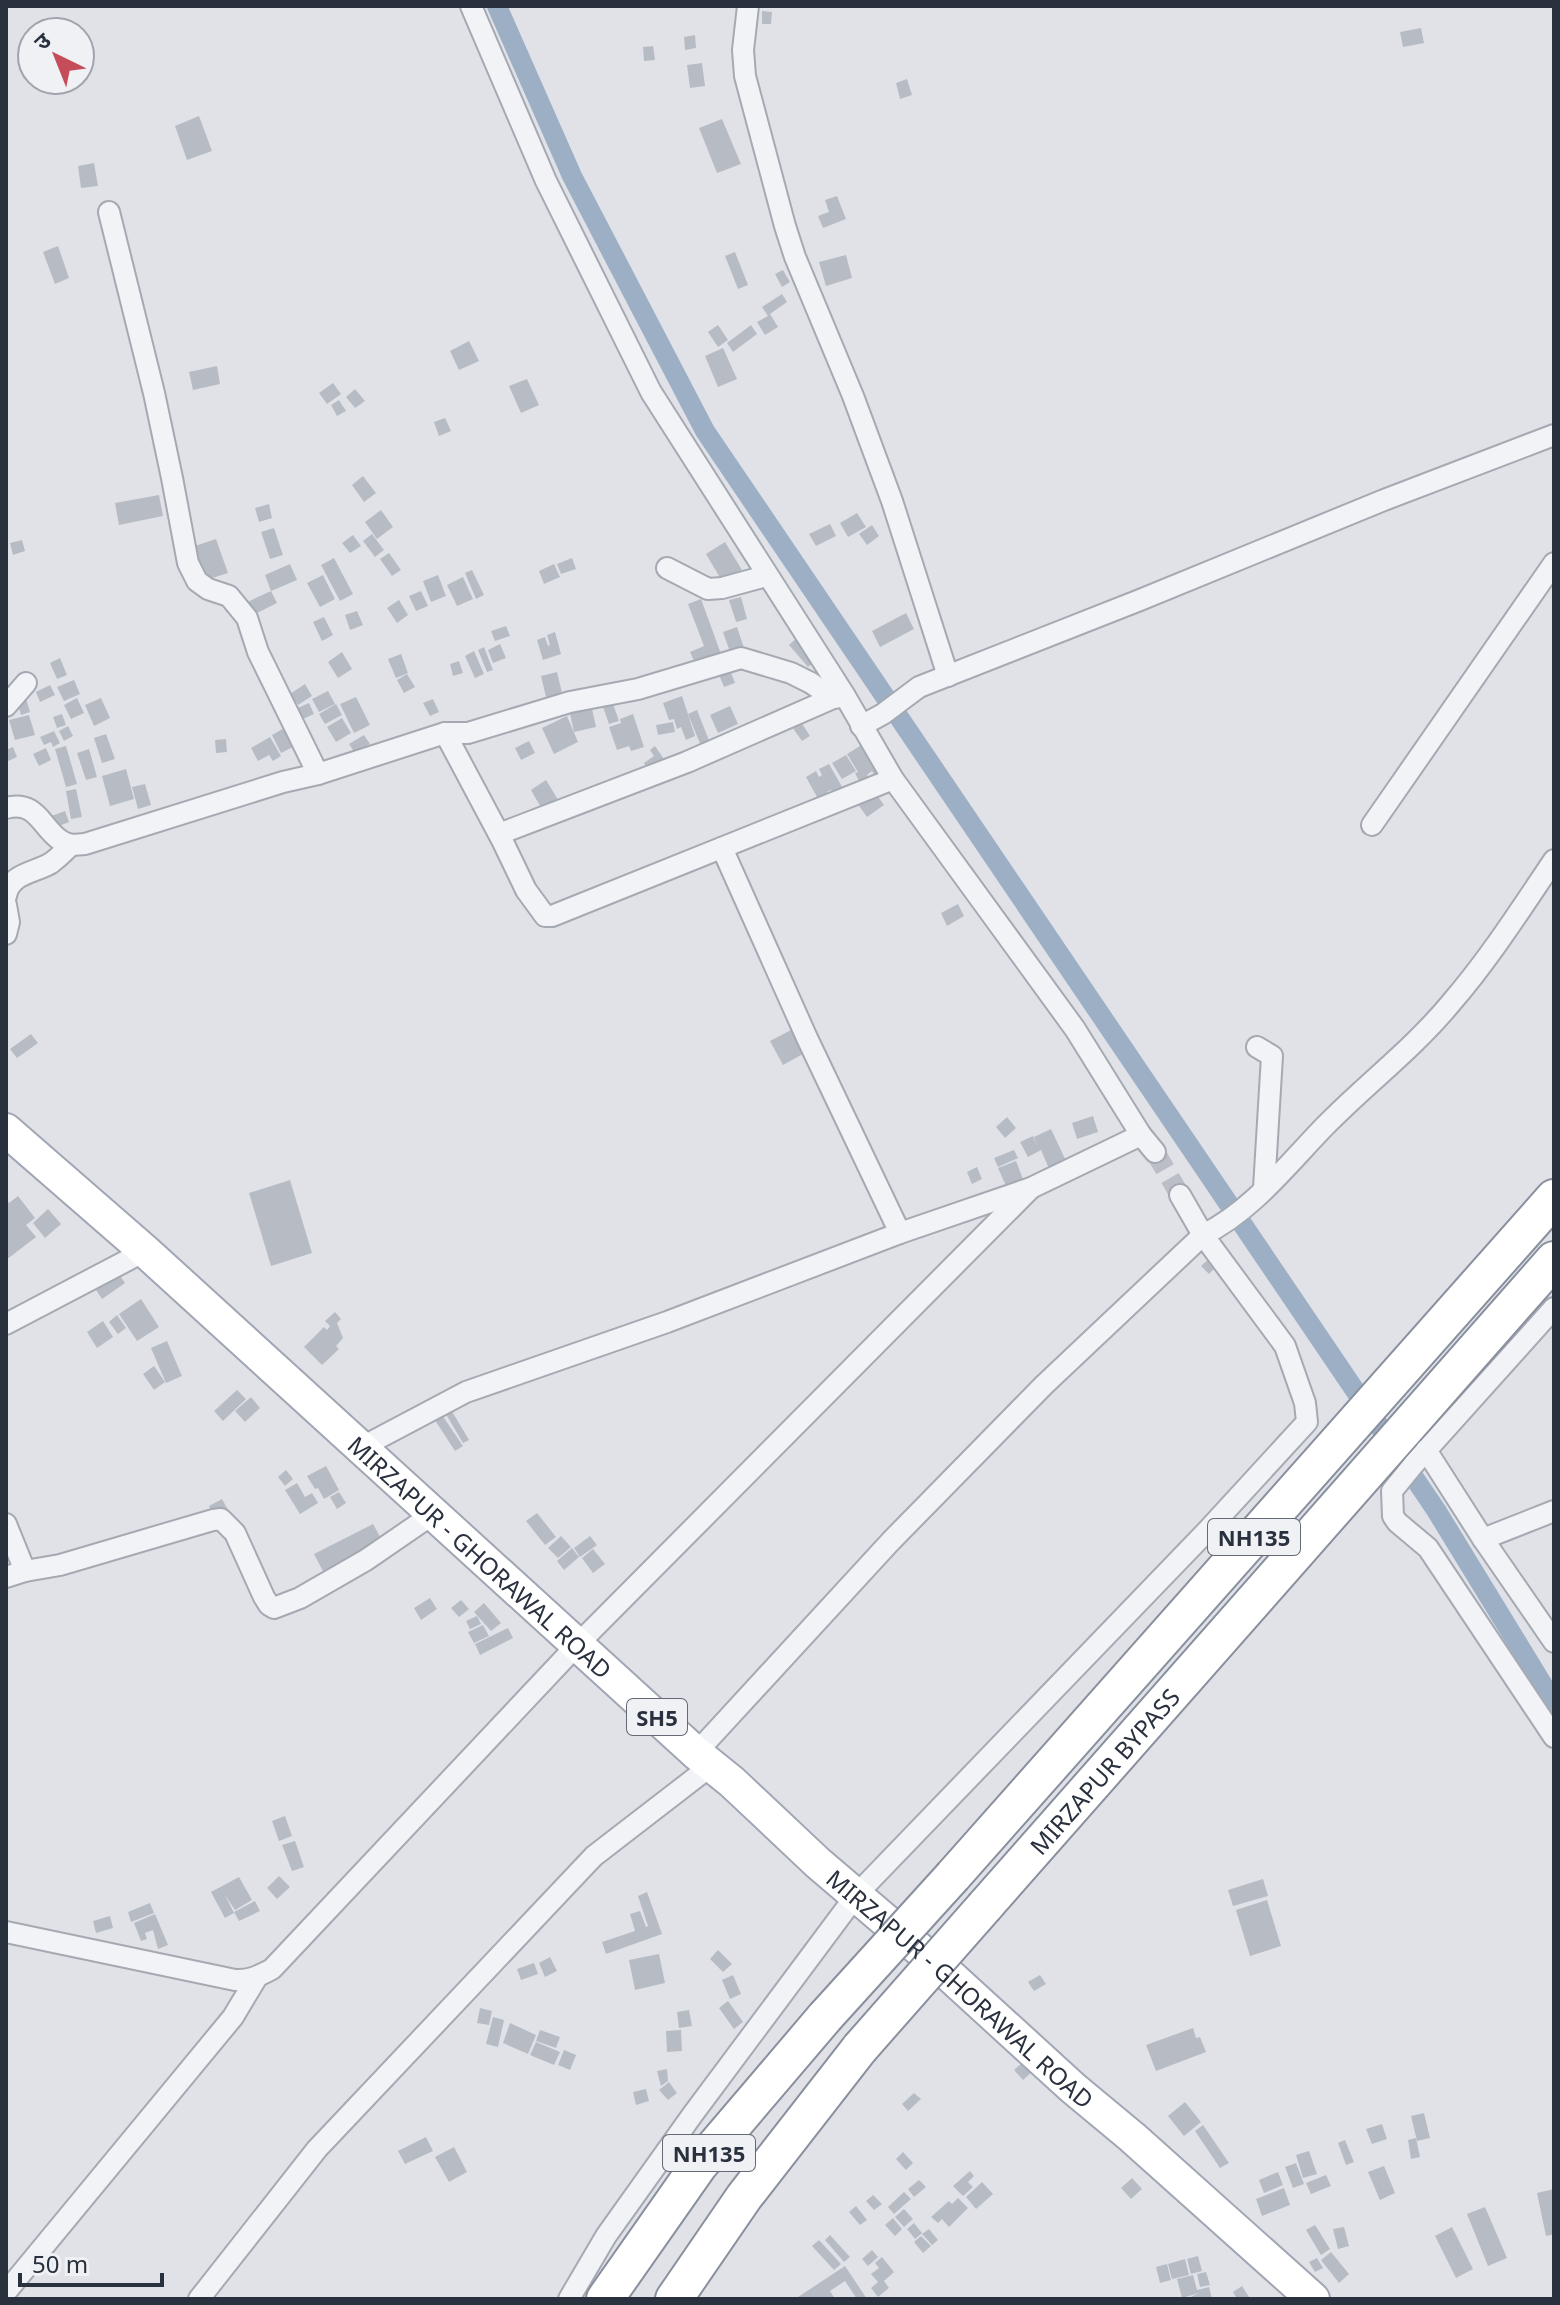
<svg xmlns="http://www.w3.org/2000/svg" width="1560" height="2305" font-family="'Noto Sans','Noto Sans Devanagari',sans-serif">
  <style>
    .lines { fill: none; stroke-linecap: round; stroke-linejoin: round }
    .canal { stroke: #9dafc5; stroke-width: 20 }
    .building { fill: #b7bcc4 }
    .street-tunnel { stroke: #bbbec6; stroke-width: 20; stroke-dasharray: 20 10; stroke-linecap: butt }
    .street-casing { stroke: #a5a9b2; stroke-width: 24 }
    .primary-casing { stroke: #a0a6b3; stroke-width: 36 }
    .highway-casing { stroke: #888f9d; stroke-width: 40 }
    .street { stroke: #f2f3f6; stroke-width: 20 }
    .primary { stroke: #fff; stroke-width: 32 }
    .highway { stroke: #fff; stroke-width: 36 }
    .highway-bridge-casing { stroke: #888f9d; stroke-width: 40; stroke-linecap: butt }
    .highway-bridge { stroke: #fff; stroke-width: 36 }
    .labels { text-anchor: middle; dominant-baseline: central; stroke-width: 7; stroke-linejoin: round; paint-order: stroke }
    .shield { fill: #eff1f5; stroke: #646a75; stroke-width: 2 }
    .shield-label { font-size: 22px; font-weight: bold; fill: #29303e }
    .street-label { font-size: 24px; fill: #29303e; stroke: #eff1f5 }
  </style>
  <rect width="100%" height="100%" fill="#e0e2e8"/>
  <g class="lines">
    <!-- canal -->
    <polyline class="canal" points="497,6 572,176 705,431 1436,1510 1554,1703"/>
  </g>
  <!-- building -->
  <g class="building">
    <polygon points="762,11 772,12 771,24 762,24"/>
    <polygon points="1421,28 1424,43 1403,47 1400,32"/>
    <polygon points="695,35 696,48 685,50 684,37"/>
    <polygon points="653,46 655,60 644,61 643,47"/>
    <polygon points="702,63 705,86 690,88 687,65"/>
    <polygon points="907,79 912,95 900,99 896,83"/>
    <polygon points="199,116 212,151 187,160 175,126"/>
    <polygon points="722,119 741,164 717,173 699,128"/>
    <polygon points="94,163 98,186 81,188 78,166"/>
    <polygon points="837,196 846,219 823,228 818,216 829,212 825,200"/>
    <polygon points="58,246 69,278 55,284 43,252"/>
    <polygon points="735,252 748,285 738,289 725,256"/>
    <polygon points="846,255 852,278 826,286 819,262"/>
    <polygon points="783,270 790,282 782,287 775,274"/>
    <polygon points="782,294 787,302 770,314 778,327 765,335 757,322 768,316 762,307"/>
    <polygon points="718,325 728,340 718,347 708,332"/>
    <polygon points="751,325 757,334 733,352 727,343"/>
    <polygon points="469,341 479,361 459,370 450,351"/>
    <polygon points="723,348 737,379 718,387 705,356"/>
    <polygon points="217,366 220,384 193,390 189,372"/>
    <polygon points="527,379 539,405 521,413 509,386"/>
    <polygon points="333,383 341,394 327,404 319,393"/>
    <polygon points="355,389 365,401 355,408 346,397"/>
    <polygon points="339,400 346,411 337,416 331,405"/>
    <polygon points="445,418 451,431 439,436 434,422"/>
    <polygon points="363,476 376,493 364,502 352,485"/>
    <polygon points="159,495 163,516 119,525 115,503"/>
    <polygon points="269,504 272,518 259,522 255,508"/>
    <polygon points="381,510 393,527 377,539 365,522"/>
    <polygon points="857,513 866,527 848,537 840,523"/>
    <polygon points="830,524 836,536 816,546 809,534"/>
    <polygon points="872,525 879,536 867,545 859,534"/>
    <polygon points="274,528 283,555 270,559 261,532"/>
    <polygon points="372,534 384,550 375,557 363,541"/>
    <polygon points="353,535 361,546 350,553 342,543"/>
    <polygon points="216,539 228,573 200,582 189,548"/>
    <polygon points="22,540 25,551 13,555 10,543"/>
    <polygon points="725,542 742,570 722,581 706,554"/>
    <polygon points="389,553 401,570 392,576 380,559"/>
    <polygon points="334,558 353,594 340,601 321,565"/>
    <polygon points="572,558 576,569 561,574 557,564"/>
    <polygon points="290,564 297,580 271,591 265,575"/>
    <polygon points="554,564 560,577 544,584 539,571"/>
    <polygon points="472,570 484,595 476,599 465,573"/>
    <polygon points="323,575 335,599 320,607 307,583"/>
    <polygon points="438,575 446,596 431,602 423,581"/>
    <polygon points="463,577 473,599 457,606 447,585"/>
    <polygon points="271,591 277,603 251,616 245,603"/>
    <polygon points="421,591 428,606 416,611 409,596"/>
    <polygon points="741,597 747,619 736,622 729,600"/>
    <polygon points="701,599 721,654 695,663 690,652 704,646 688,604"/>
    <polygon points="399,600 408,615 397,623 387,608"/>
    <polygon points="357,611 363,625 350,630 345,615"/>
    <polygon points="906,613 914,629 880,647 872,631"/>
    <polygon points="324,617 333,635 322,641 313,622"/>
    <polygon points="506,626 510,636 495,641 491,631"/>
    <polygon points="737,627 744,648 730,652 723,632"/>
    <polygon points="555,632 561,654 543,660 537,640 545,637 548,646 550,645 547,635"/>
    <polygon points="799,636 818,659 808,667 789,645"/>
    <polygon points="500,644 506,658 493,663 488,650"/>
    <polygon points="484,647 493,670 487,672 478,650"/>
    <polygon points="474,651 484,674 475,678 465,656"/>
    <polygon points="342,652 352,669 338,678 328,662"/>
    <polygon points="401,654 408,673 396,678 388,659"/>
    <polygon points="60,658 67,675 57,679 50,663"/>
    <polygon points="459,661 463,673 453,676 450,664"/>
    <polygon points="728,665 735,683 724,687 717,670"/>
    <polygon points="557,672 562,693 546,697 541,676"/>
    <polygon points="407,674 415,687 404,693 397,680"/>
    <polygon points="74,680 80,694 64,701 57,687"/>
    <polygon points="305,684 312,696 298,705 290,694"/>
    <polygon points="50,685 55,695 40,702 36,692"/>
    <polygon points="328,691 335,704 319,712 312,699"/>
    <polygon points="25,695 30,712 21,715 16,698"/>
    <polygon points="682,696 695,736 686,740 681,727 677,729 674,719 669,720 663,703"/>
    <polygon points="356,697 370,725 354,733 340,704"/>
    <polygon points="77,698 84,713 71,719 64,705"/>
    <polygon points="101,698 110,718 94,726 85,705"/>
    <polygon points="433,699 439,712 430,716 423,703"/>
    <polygon points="612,701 619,721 609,724 602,704"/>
    <polygon points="309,703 314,714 296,722 291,711"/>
    <polygon points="336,704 342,715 325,724 319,714"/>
    <polygon points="591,704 596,727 574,732 569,709"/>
    <polygon points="730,706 738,724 718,733 710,715"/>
    <polygon points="697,710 712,748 703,751 688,714"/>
    <polygon points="62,714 66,725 57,728 53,717"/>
    <polygon points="633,714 644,747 631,751 629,746 617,750 609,727 621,723 620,719"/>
    <polygon points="29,715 35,735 15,740 9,720"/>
    <polygon points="567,716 578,742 554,754 542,728"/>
    <polygon points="342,718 351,733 336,742 327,727"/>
    <polygon points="673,722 675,732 658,735 656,725"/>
    <polygon points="801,722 810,736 802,741 792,727"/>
    <polygon points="68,726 73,736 64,741 59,731"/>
    <polygon points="288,726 297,745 281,753 272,735"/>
    <polygon points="54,731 60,743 53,747 51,742 44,745 40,737"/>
    <polygon points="106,734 115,759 102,763 94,738"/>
    <polygon points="364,735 370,744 355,753 349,744"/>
    <polygon points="270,737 281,756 273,761 269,755 258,761 251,748"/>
    <polygon points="226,739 227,752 216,753 215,740"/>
    <polygon points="529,741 535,753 521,760 515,748"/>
    <polygon points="868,741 885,771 875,776 872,771 867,775 869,780 861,785 855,773 858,772 847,754"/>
    <polygon points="66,746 77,784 66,787 55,749"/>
    <polygon points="655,746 666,762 649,772 644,763 654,756 650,750"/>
    <polygon points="13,747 17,757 6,762 6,750"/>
    <polygon points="46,748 51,760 39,766 33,754"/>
    <polygon points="89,749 97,777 86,780 77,753"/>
    <polygon points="846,755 856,771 842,779 832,763"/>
    <polygon points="829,764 845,792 836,798 831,790 827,792 832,800 822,806 806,777 816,771 819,777 822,775 819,769"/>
    <polygon points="126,769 134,799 110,806 102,776"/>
    <polygon points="546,780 560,803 544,813 531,790"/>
    <polygon points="145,784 151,805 138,809 132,787"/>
    <polygon points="76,789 82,817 71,819 66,791"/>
    <polygon points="874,791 884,805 867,817 857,803"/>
    <polygon points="65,811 69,822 54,828 49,817"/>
    <polygon points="958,904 964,916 947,926 941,913"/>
    <polygon points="791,1030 803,1054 783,1065 770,1041"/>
    <polygon points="31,1034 38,1043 17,1058 10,1049"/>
    <polygon points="1093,1116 1098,1132 1077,1139 1072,1123"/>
    <polygon points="1007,1117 1016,1128 1005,1138 996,1127"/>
    <polygon points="1051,1129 1067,1163 1050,1171 1041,1150 1028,1157 1020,1142 1033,1136 1038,1147 1034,1137"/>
    <polygon points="1014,1150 1018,1158 998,1167 994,1158"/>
    <polygon points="1016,1161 1023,1179 1006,1186 998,1168"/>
    <polygon points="977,1167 982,1179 972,1184 967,1172"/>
    <polygon points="290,1180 312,1253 271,1266 249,1193"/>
    <polygon points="18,1196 35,1218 26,1225 36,1237 6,1260 6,1199 9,1203"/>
    <polygon points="48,1209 61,1224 45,1238 33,1223"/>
    <polygon points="1212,1256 1219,1264 1209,1274 1201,1266"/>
    <polygon points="117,1271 125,1283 102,1299 94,1287"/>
    <polygon points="141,1299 159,1327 137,1341 119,1314"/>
    <polygon points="335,1312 341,1319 337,1323 343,1338 336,1346 339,1349 322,1365 304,1347 324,1327 327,1330 330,1326 325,1321"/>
    <polygon points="117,1315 126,1328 118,1334 109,1322"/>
    <polygon points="103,1321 113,1337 97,1348 87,1332"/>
    <polygon points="167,1341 182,1376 166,1383 151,1348"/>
    <polygon points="154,1366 165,1382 154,1390 143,1374"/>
    <polygon points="237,1390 246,1399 223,1421 214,1411"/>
    <polygon points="251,1397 260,1408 245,1422 235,1411"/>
    <polygon points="450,1408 469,1440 463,1443 444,1411"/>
    <polygon points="440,1412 463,1446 455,1451 433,1417"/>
    <polygon points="326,1466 339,1490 324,1499 318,1488 315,1489 307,1476"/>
    <polygon points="286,1470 293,1479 285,1486 278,1477"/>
    <polygon points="297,1483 305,1497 312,1493 318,1503 300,1514 285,1490"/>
    <polygon points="339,1492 346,1503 337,1509 330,1497"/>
    <polygon points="222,1499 228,1510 214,1517 209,1506"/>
    <polygon points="537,1513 556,1537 545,1545 526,1521"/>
    <polygon points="373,1524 384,1544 325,1575 314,1554"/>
    <polygon points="561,1536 571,1547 558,1558 548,1548"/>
    <polygon points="590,1536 597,1545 580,1557 574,1548"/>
    <polygon points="572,1548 579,1557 564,1570 557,1561"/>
    <polygon points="593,1549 605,1564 593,1573 582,1558"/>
    <polygon points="430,1598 437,1609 421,1620 414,1608"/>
    <polygon points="461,1600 469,1609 459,1617 451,1608"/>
    <polygon points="484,1603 501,1623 491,1631 474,1612"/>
    <polygon points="477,1616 481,1624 470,1629 466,1621"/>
    <polygon points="483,1625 489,1636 474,1643 468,1632"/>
    <polygon points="508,1628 513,1638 480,1655 475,1644"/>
    <polygon points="285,1816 292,1836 279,1841 272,1821"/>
    <polygon points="295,1841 304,1867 292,1871 282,1845"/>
    <polygon points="279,1876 290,1887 277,1899 267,1888"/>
    <polygon points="239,1877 252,1900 235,1910 225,1895 234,1913 225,1918 211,1892"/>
    <polygon points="1263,1879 1268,1896 1233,1906 1228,1890"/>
    <polygon points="647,1892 662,1934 606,1954 602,1942 635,1931 630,1914 640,1911 646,1927 648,1926 638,1896"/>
    <polygon points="1267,1900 1281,1946 1250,1956 1236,1910"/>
    <polygon points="255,1901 260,1911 239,1921 234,1912"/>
    <polygon points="150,1903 154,1913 131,1922 128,1912"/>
    <polygon points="155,1914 168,1945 158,1949 153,1930 145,1933 147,1939 141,1941 134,1923"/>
    <polygon points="110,1916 113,1928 96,1933 93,1921"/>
    <polygon points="718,1950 732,1964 723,1972 710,1959"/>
    <polygon points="659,1954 665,1983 635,1990 629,1960"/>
    <polygon points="550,1957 557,1971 545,1977 539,1963"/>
    <polygon points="534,1963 538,1974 521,1980 517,1969"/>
    <polygon points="733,1975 741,1994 730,1999 722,1980"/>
    <polygon points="1040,1975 1046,1984 1034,1991 1028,1982"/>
    <polygon points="728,2001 743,2022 734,2029 719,2008"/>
    <polygon points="480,2008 492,2011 489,2025 477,2023"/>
    <polygon points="689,2010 692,2026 679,2028 677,2012"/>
    <polygon points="493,2017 504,2020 498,2047 486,2044"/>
    <polygon points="510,2023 536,2035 528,2054 503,2043"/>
    <polygon points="1193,2028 1196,2038 1200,2037 1206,2052 1156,2071 1146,2045"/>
    <polygon points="540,2030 560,2037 556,2048 536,2041"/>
    <polygon points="681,2030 682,2051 667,2052 666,2031"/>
    <polygon points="536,2042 560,2052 554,2065 530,2055"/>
    <polygon points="564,2050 576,2055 570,2070 558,2065"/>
    <polygon points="1023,2062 1032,2072 1023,2080 1014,2070"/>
    <polygon points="667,2069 668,2081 661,2086 657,2071"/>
    <polygon points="669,2082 677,2093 668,2100 659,2090"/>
    <polygon points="646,2089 649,2101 636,2105 633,2092"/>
    <polygon points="914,2093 921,2099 908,2111 902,2104"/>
    <polygon points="1185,2102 1201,2122 1184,2136 1168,2116"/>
    <polygon points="1424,2113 1430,2138 1417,2141 1411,2116"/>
    <polygon points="1382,2124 1387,2139 1372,2144 1366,2129"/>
    <polygon points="1203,2125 1229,2163 1220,2168 1195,2131"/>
    <polygon points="426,2137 433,2151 405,2164 398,2151"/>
    <polygon points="1416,2138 1420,2157 1411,2159 1408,2140"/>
    <polygon points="1345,2140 1354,2162 1346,2165 1338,2143"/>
    <polygon points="454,2147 467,2172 449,2182 435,2157"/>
    <polygon points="1309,2151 1317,2174 1303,2178 1296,2155"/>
    <polygon points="903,2152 913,2163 906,2170 896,2159"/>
    <polygon points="1296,2163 1304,2184 1293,2188 1285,2167"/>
    <polygon points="1384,2166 1395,2193 1380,2200 1368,2172"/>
    <polygon points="970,2171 974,2176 968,2182 973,2187 963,2196 953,2186"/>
    <polygon points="1278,2172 1283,2185 1264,2193 1259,2180"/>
    <polygon points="1326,2175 1331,2186 1311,2194 1306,2183"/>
    <polygon points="1132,2178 1142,2189 1131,2199 1121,2188"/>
    <polygon points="919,2180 926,2187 914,2197 908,2189"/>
    <polygon points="982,2182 993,2194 976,2209 966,2197"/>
    <polygon points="1284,2188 1290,2205 1262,2216 1256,2199"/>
    <polygon points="1554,2189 1554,2234 1546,2236 1537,2193"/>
    <polygon points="904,2192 911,2199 894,2214 888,2207"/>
    <polygon points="873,2195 882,2204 874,2210 866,2201"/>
    <polygon points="958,2198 968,2208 949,2227 942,2219 938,2223 931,2217 949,2201 952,2204"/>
    <polygon points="856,2206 867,2220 860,2225 849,2212"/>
    <polygon points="1485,2207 1507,2258 1488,2266 1467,2214"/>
    <polygon points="904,2209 913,2219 904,2227 895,2217"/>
    <polygon points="893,2218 902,2229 895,2236 885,2225"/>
    <polygon points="914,2223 922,2233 915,2239 907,2229"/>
    <polygon points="1315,2225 1330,2249 1321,2255 1306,2230"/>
    <polygon points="1344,2227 1349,2246 1338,2249 1333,2229"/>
    <polygon points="1452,2227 1473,2269 1456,2278 1435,2236"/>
    <polygon points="929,2229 938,2240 932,2245 922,2234"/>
    <polygon points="830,2235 850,2257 844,2262 825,2240"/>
    <polygon points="921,2236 931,2246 923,2253 914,2242"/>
    <polygon points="819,2240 841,2264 834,2270 812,2246"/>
    <polygon points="872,2250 878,2257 868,2266 862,2259"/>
    <polygon points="1331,2252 1349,2274 1339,2283 1321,2260"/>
    <polygon points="1198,2256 1202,2271 1191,2274 1187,2259"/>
    <polygon points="882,2257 894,2272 884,2281 889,2288 878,2297 871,2288 878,2282 871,2274 879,2268 875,2263"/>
    <polygon points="1317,2258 1323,2268 1315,2272 1309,2262"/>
    <polygon points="1185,2259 1189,2275 1172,2279 1168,2264"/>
    <polygon points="1167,2264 1171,2280 1160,2283 1156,2267"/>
    <polygon points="845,2266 867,2299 857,2299 845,2281 830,2291 835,2299 795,2299"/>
    <polygon points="1206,2272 1210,2285 1200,2287 1197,2274"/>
    <polygon points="1193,2275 1197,2290 1209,2287 1212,2299 1187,2299 1199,2293 1182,2298 1177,2279"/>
    <polygon points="1242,2286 1249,2297 1247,2299 1237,2299 1233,2292"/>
  </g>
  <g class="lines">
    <!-- street-tunnel -->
    <polyline class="street-tunnel" points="1155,1152 1180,1195"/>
    <defs>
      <g id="street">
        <polyline points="471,6 546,181 651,392 845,696 893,779 1075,1029 1141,1135 1155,1152"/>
        <polyline points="748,6 743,50 745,76 785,226 795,257 853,396 892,501 948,676"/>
        <polyline points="109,212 154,393 172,478 188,563 197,581 208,589 229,596 247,618 258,652 318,774"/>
        <polyline points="667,568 708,589 722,588 766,576"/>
        <polyline points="6,706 26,683"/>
        <polyline points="861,726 883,714 919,687 1140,600 1384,500 1554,435"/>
        <polyline points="445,733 502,840 526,890 545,916 552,916 893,779"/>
        <path d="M6 808C37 800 41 827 60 840 68 846 76 845 85 844L283 782 318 774 445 733H468L570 702 638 689 741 658 791 673 811 683 833 698"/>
        <polyline points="1372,825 1554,563"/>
        <polyline points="499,834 687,762 833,698 840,697"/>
        <polyline points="722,848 807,1038 900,1233"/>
        <path d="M6 896C10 873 35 873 51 863 58 858 65 851 71 845"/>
        <polyline points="6,905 9,922 6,934"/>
        <polyline points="1257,1047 1272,1056 1264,1188"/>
        <polyline points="1554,1308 1414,1464 1392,1491 1393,1516 1397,1522 1428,1548 1554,1737"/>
        <polyline points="6,1324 145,1251"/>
        <polyline points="362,1447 466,1392 667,1322 900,1233 1031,1188 1141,1135"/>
        <polyline points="1426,1450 1483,1539 1554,1642"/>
        <polyline points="6,1524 25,1571 60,1565 213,1520 221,1519 235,1533 264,1597 269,1605 274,1608 300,1598 366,1560 433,1514"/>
        <polyline points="1483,1539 1554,1511"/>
        <polyline points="6,1577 25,1571"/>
        <path d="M696 1753 891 1541 1044 1385 1203 1235C1252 1211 1288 1164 1325 1126 1366 1084 1413 1049 1451 1003 1489 959 1521 909 1554 860"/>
        <path d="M6 1932 235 1980C249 1981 259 1976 272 1969L578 1644 1031 1188"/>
        <polyline points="6,2292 233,2017 257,1977"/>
        <polyline points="199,2299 317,2149 594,1856 712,1765"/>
        <polyline points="569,2299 606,2236 693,2114 857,1894 1206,1532 1307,1422 1305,1403 1285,1346 1203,1235 1180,1195"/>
      </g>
      <g id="primary">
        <path id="s1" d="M6 1130 145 1251 696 1753 732 1782 818 1863 947 1973 1073 2088 1132 2137 1313 2299"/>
      </g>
      <g id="highway">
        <polyline points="953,1876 1554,1198"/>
        <path id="s2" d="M985 1906 1554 1260"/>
        <polyline points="605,2299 699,2165 825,2017"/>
        <polyline points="674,2299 744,2197 860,2048"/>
      </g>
    </defs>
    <!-- street casing -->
    <use href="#street" class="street-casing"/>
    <!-- primary casing -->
    <use href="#primary" class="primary-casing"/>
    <!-- highway casing -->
    <use href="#highway" class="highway-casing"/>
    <!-- street -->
    <use href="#street" class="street"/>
    <!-- primary -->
    <use href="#primary" class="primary"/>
    <!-- highway -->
    <use href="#highway" class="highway"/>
    <defs>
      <g id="highway-bridge">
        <polyline points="825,2017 953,1876"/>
        <polyline points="860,2048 985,1906"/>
      </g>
    </defs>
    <!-- highway-bridge casing -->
    <use href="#highway-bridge" class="highway-bridge-casing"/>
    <!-- highway-bridge -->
    <use href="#highway-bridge" class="highway-bridge"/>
  </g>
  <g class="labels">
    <!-- shield labels -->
    <g class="shield">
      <rect x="1208" y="1519" width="92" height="36" rx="6"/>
      <rect x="627" y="1699" width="60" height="36" rx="6"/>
      <rect x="663" y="2135" width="92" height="36" rx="6"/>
    </g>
    <g class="shield-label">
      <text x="1254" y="1537">NH135</text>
      <text x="657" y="1717">SH5</text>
      <text x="709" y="2153">NH135</text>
    </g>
    <!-- street labels -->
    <g class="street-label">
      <text stroke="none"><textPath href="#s1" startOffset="638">MIRZAPUR - GHORAWAL ROAD</textPath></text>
      <text stroke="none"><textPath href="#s2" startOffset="180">MIRZAPUR BYPASS</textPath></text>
      <text stroke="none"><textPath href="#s1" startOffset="1284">MIRZAPUR - GHORAWAL ROAD</textPath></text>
    </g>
  </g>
  <!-- border -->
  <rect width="1560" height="2305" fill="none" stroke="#29303e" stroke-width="16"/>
  <!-- north arrow -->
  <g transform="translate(56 56) rotate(317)"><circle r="38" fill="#eff1f5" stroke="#a0a4ac" stroke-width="2"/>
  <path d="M0-6L14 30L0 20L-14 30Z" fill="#c54d5a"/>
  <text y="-12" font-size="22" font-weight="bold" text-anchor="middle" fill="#29303e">उ</text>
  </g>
  <!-- scale -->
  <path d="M20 2273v12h142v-12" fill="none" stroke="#29303e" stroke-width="4"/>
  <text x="32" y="2273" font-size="24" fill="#29303e" stroke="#eff1f5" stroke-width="6" paint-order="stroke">50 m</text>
</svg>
